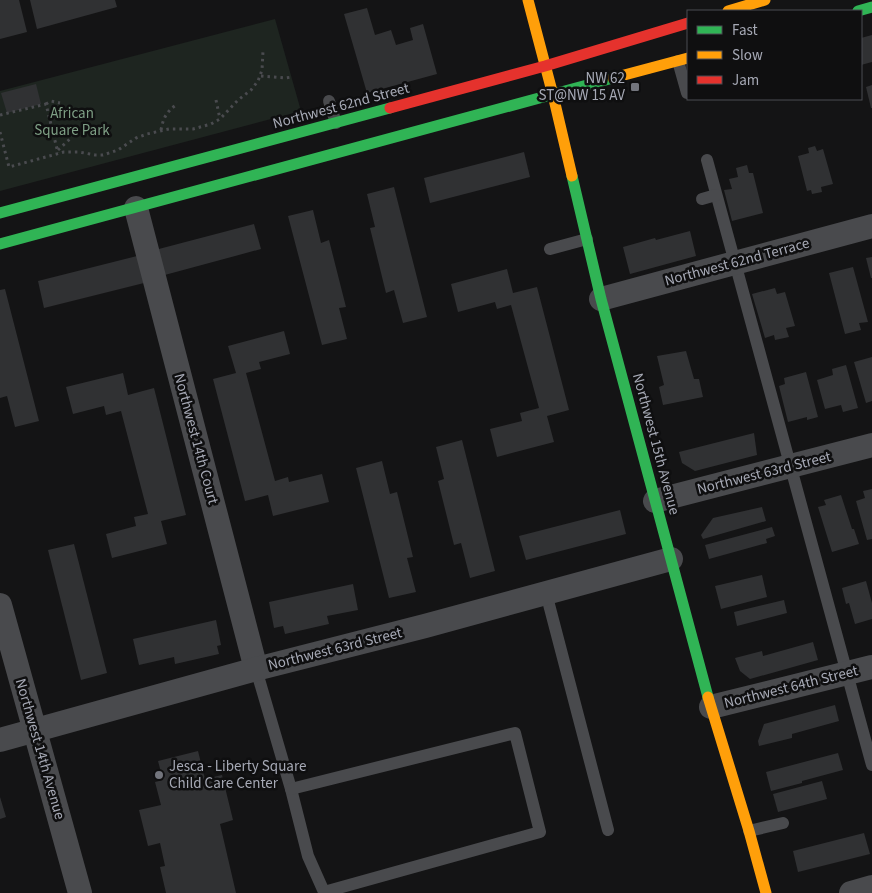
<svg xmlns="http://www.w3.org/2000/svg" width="872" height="893" font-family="'Source Sans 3',sans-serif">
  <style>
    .green { fill: #1e2520 }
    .building { fill: #303133 }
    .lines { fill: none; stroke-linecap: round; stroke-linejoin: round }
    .path { stroke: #4a4b4f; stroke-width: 3; stroke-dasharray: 2.5 4; stroke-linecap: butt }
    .lane { stroke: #494a4d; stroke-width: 12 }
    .street { stroke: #494a4d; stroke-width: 24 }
    .fast { stroke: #30b455; stroke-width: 11 }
    .slow { stroke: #ff9f0a; stroke-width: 11 }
    .jam { stroke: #e5322d; stroke-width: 11 }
    .poi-dot { fill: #73757d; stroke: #0f0f10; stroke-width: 2 }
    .labels { text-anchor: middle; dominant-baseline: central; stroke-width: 5; stroke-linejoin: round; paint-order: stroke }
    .poi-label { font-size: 15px; fill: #a6a9b5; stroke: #0f0f10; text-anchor: end }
    .street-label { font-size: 15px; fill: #a6a9b5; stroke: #0f0f10 }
    .park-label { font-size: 15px; fill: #7e9f85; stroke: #0f0f10 }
  </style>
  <rect width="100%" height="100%" fill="#141415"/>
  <!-- green -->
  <polygon class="green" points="275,19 301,111 0,191 0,91"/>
  <!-- building -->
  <g class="building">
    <polygon points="0,0 19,0 27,32 0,39"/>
    <polygon points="30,0 115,0 117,7 37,29"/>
    <polygon points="367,8 375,35 391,30 396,45 413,40 410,28 423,24 437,74 367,93 344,14"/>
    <polygon points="872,35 872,62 861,65 861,38"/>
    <polygon points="36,84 41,104 7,113 1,93"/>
    <polygon points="872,85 872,108 871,108 866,87"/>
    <polygon points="815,146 817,151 823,149 833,184 821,187 822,192 812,194 811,190 807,191 798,156 809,153 808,148"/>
    <polygon points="524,152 530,177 430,203 424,178"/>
    <polygon points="747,165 749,173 753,173 763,213 732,221 724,190 732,189 729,179 738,177 736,168"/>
    <polygon points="394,187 427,317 403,323 394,290 386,293 370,228 375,227 367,194"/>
    <polygon points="313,210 321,243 329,240 346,307 339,308 347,339 322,345 288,216"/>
    <polygon points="254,224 261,249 161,276 155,250"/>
    <polygon points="690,231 696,256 630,274 623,247 655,238 656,240"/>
    <polygon points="137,256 144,283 44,308 38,281"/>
    <polygon points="872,257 872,278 871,278 866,258"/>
    <polygon points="853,267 868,322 859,323 861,330 845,334 829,273"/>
    <polygon points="507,269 513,293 537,287 569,410 547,416 554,442 497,457 490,429 522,421 520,413 539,408 511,305 497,309 495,302 458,312 451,284"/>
    <polygon points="775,288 777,294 785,292 795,326 786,328 789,337 775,340 774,335 765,338 752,294"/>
    <polygon points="5,289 39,421 15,427 7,396 0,398 0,290"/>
    <polygon points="284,331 290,354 259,362 261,369 246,373 275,481 288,477 289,482 322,474 329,502 273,516 268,495 245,501 213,379 236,373 228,346"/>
    <polygon points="686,351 694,379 699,379 703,397 663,405 659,387 664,385 657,356"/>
    <polygon points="872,357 872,401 866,403 854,362"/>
    <polygon points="846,365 858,408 843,412 841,405 825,409 817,380 833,375 832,369"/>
    <polygon points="806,372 818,417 807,420 807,417 788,422 779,386 785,384 784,378"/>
    <polygon points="123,373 128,395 154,388 186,515 161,521 167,544 112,558 106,534 136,526 134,517 148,514 121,411 106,415 104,406 73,414 66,387"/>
    <polygon points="754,433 757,455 695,471 682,463 679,452"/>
    <polygon points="462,440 495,571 470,578 461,543 454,545 438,481 444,479 436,447"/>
    <polygon points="382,461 390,494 397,492 413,557 407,558 416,592 389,598 356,468"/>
    <polygon points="872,489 872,539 867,540 856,501 865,498 863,491"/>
    <polygon points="841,495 852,529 854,529 859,544 832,552 818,507 826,505 824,500"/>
    <polygon points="762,507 766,521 703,539 701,535 713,518"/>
    <polygon points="620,510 626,534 526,560 519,536"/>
    <polygon points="772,527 775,536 766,539 767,543 709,559 705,545"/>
    <polygon points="74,544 107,673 81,680 48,550"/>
    <polygon points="762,575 767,597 721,609 715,586"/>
    <polygon points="866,581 872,603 872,619 855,624 849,603 846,604 842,588"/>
    <polygon points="353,584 358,610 327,616 329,624 285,634 283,626 274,628 269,602"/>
    <polygon points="784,600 787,613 737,626 734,612"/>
    <polygon points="216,620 221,645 217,646 219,654 175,664 174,657 139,665 133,639"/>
    <polygon points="813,642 818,660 750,679 740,671 735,658 762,651 763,656"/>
    <polygon points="835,705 839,721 792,734 792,738 759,746 758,741 764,724"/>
    <polygon points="198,751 205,779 222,775 233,820 220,824 236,893 166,893 160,867 165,866 160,843 148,846 139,810 161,805 155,782 163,780 158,761"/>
    <polygon points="838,753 843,770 802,781 802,783 771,791 766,772"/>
    <polygon points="822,781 827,799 778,812 773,794"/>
    <polygon points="0,797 6,817 0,819"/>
    <polygon points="864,833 870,854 798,872 793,851"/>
  </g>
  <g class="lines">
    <!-- path -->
    <g class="path">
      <polyline points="261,76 285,78 292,77"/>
      <polyline points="216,100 220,119"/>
      <polyline points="46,104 51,101 60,103"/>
      <polyline points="0,115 46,104 58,153"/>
      <path d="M161 130C163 119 166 112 176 105"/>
      <polyline points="0,132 9,167 64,152 79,152 95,155 103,155 118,150 136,138 147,134 169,129 193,129 211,124 220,119 238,100 251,90 258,81 262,70 263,51"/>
      <polyline points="58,150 71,138"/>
    </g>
    <!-- lane -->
    <g class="lane">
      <polyline points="678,61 687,93"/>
      <polyline points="329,101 336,123"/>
      <polyline points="707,160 872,765"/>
      <polyline points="702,199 716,195"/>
      <polyline points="550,249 587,239"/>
      <polyline points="546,593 608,830"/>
      <polyline points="256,669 291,789 308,856 324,892"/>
      <polyline points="291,789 515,733 540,832 324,892 325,893"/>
      <polyline points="749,831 783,823"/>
    </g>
    <!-- street -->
    <g class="street">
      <polyline points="136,208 256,669"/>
      <polyline points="601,299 872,226"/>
      <polyline points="655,501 872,445"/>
      <polyline points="0,605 80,893"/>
      <polyline points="711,707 872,667"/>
      <polyline points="0,740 256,669 425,626 671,559"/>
      <polyline points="851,893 872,887"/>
    </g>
    <!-- fast -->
    <g class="fast">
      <polyline points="858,11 872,7"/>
      <polyline points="572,176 601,299 708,697"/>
      <polyline points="0,213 390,108"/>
      <polyline points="0,244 613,78"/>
    </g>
    <!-- slow -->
    <g class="slow">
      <polyline points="528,0 553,95 572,176"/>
      <polyline points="728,11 765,0"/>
      <polyline points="613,78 688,58"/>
      <polyline points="708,697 749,831 766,893"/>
    </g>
    <!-- jam -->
    <polyline class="jam" points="390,108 545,66 688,23"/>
  </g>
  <!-- markers -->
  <g class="poi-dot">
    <rect x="630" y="82" width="10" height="10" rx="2.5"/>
    <circle cx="159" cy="775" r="5"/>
  </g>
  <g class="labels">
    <!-- poi labels -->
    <g class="poi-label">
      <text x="625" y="78">NW 62<tspan x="625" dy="17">ST@NW 15 AV</tspan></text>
      <text x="169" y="766" text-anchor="start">Jesca - Liberty Square<tspan x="169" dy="17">Child Care Center</tspan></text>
    </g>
    <!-- street labels -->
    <g class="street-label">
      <text transform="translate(341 106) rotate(-15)">Northwest 62nd Street</text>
      <text transform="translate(737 262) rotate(-15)">Northwest 62nd Terrace</text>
      <text transform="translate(196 439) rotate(75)">Northwest 14th Court</text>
      <text transform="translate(656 444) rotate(75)">Northwest 15th Avenue</text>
      <text transform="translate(764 473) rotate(-14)">Northwest 63rd Street</text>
      <text transform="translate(335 649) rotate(-14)">Northwest 63rd Street</text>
      <text transform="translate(791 687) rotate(-14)">Northwest 64th Street</text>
      <text transform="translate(40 749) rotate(74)">Northwest 14th Avenue</text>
    </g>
    <!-- park labels -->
    <g class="park-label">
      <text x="72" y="113">African<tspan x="72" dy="17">Square Park</tspan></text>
    </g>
  </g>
  <!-- legend -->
  <rect x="687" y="10" width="175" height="90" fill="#0f0f10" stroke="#4b4d52"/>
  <rect x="697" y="26" width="25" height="8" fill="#30b455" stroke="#4b4d52"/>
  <text x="732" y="35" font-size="15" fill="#a6a9b5">Fast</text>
  <rect x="697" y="51" width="25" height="8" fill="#ff9f0a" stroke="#4b4d52"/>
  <text x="732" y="60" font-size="15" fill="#a6a9b5">Slow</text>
  <rect x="697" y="76" width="25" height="8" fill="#e5322d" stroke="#4b4d52"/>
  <text x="732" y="85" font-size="15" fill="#a6a9b5">Jam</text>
</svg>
